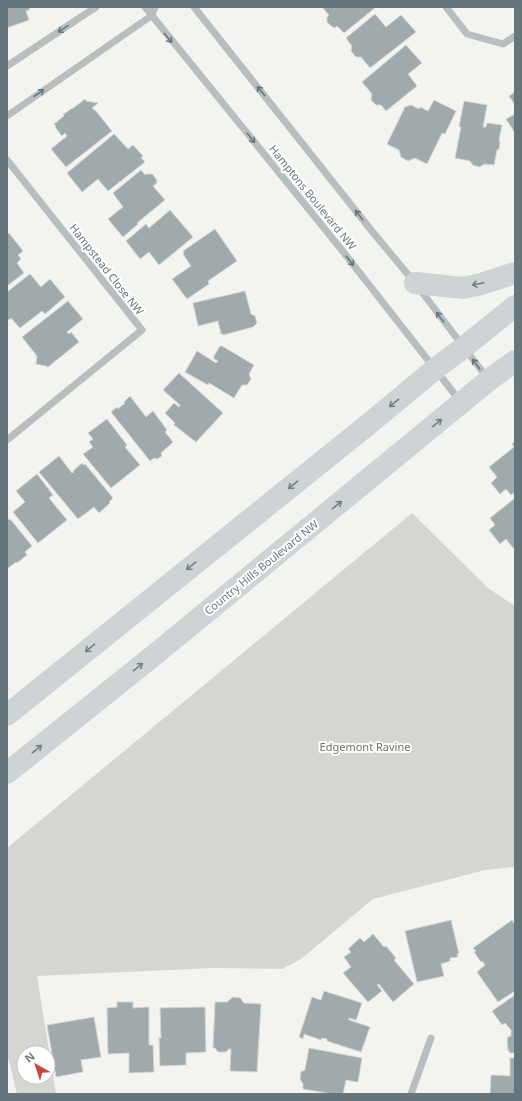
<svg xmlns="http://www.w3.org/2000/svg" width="522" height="1101" font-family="'Noto Sans',sans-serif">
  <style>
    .green { fill: #d3d7cf; fill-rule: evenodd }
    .building { fill: #a0a9ac; stroke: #d4d4d3 }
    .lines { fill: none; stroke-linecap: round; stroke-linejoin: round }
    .minor { stroke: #b8bdbf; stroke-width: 7 }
    .major { stroke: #ced4d6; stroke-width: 22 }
    .oneway { stroke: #66767d }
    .oneway2 { stroke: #707f86 }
    .labels { text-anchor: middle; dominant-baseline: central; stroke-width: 4; stroke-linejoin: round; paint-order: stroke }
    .street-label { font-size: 11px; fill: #66767d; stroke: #fff }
    .park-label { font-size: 11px; fill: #6a7564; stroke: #fff }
  </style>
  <rect width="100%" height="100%" fill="#f3f3f0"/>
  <!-- green -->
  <path class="green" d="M412 513 488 588 515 606V869L513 867 485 870 373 899 301 959 282 969 214 968 37 976 56 1094H17L7 1053V848ZM24 1053H48V1077H24Z"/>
  <!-- building -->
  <g class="building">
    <polygon points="7,7 30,7 29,10 26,11 29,20 7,28"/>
    <polygon points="322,7 376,7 344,33 337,26 335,28 331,26 327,22 327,17 329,15"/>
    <polygon points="375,14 386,27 401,15 416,32 370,68 361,57 356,57 351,51 352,46 346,38"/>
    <polygon points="406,45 422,63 408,74 417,86 386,111 381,105 376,105 371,100 372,94 362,82"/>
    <polygon points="515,92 515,105 509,96"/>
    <polygon points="85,99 86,101 98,103 92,108 94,110 95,110 112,131 66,167 51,149 67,136 65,133 62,136 55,127 56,126 54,124 64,116 63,115 72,108 72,109"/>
    <polygon points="434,100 456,111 445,134 442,133 427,164 415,158 408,161 401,157 399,150 387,144 405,107 411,105 419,109 420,107 428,111"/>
    <polygon points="464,101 487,105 483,127 486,127 487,123 502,125 499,140 500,142 499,149 497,150 494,165 484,164 480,167 473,165 470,161 455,158 461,127 459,127"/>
    <polygon points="515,114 515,133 506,119"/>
    <polygon points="114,134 128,149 133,145 143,156 141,158 145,162 108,191 98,179 82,192 67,173"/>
    <polygon points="141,170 145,175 147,174 152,174 157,180 156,184 153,186 165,200 137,223 138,224 123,237 108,219 123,207 113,193"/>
    <polygon points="170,210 193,237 159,265 149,252 140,259 126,241 146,224 149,228"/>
    <polygon points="215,229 237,261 208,281 209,284 187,299 172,279 191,266 183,254 184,253 183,251"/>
    <polygon points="9,233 23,251 18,255 21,259 17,263 24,273 7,286 7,235"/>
    <polygon points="30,274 41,287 50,279 65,297 45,314 42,311 20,328 11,318 10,320 7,319 7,292"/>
    <polygon points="245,291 251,314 255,316 257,323 253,327 223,335 223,334 221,334 218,321 198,326 193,303"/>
    <polygon points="68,301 83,319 67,332 69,334 71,332 79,342 48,367 46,366 36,364 37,356 22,337"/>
    <polygon points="220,346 222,346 254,365 249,374 251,379 247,385 242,385 234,398 209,383 208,385 185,372 197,351 216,363 218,361 214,359 214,356"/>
    <polygon points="179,373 223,413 196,442 174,425 175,423 165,413 174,403 179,407 180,405 163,390"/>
    <polygon points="130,396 146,417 153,411 167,430 165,432 173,442 161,453 162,456 157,459 154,458 150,461 111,412 117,407 118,409 125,403 124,402"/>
    <polygon points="107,419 127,445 125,447 140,465 111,488 83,454 93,447 89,442 93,439 88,433"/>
    <polygon points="515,441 515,492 511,495 506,489 500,494 491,483 497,477 489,467 514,447 512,444"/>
    <polygon points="59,456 72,473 74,472 73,471 82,463 83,465 85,464 113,498 109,502 110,503 99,513 94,507 78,519 39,472"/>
    <polygon points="37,474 53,495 49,498 67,520 38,543 13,512 25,502 16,491"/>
    <polygon points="515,498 515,547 513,548 506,539 500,544 489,530 495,525 490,518"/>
    <polygon points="7,519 11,520 32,546 25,552 27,555 17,563 16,562 7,569"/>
    <polygon points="451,920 459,954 457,954 458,957 450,958 450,961 441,964 444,976 417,982 405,931"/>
    <polygon points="512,920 515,925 515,991 498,1002 477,972 485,965 482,961 481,962 474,952 476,951 473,948"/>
    <polygon points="373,934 384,947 386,946 396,958 394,960 414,984 393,1002 379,984 377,985 382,991 368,1002 343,973 351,967 344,957 351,952 348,949 360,938 364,942"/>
    <polygon points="324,991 362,1003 356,1020 349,1018 349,1020 370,1027 361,1052 327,1041 327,1039 322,1038 321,1040 304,1034 303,1039 299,1037 312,997 321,1000"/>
    <polygon points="515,995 515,1053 510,1053 508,1050 507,1040 508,1037 511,1036 511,1030 505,1023 502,1025 492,1011"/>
    <polygon points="233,997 240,998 244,1003 261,1004 257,1072 230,1071 231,1049 229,1049 226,1052 218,1052 215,1048 213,1048 215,1002 228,1002 228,1001"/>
    <polygon points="117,1002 133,1002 133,1008 149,1007 149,1045 153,1045 154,1072 129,1073 129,1053 108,1054 107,1008 117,1007"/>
    <polygon points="203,1007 205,1007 206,1052 186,1053 186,1065 160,1066 159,1038 161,1038 160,1008"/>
    <polygon points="94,1017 101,1057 81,1060 83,1072 56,1077 47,1025"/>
    <polygon points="309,1048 362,1058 358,1082 346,1080 343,1094 333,1094 303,1089 303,1084 300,1079 301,1072 305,1070"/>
    <polygon points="510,1058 515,1058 515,1094 490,1094 491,1075 510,1076"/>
  </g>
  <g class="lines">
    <!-- minor -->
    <g class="minor">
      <polyline points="145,7 341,249 460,401"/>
      <polyline points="194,7 371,230 415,283 488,379"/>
      <polyline points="446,7 467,34 503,44 515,36"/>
      <polyline points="7,66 96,7"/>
      <polyline points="7,116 151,16 155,7"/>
      <polyline points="7,160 142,330 7,440"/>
      <polyline points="411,1094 431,1038"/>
    </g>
    <!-- major -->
    <g class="major">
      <polyline points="415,283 463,288 481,284 515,273"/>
      <polyline points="7,715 370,423 435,369 464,347 515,306"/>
      <polyline points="7,773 153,656 489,380 515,361"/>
    </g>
  </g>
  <!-- one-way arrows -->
  <defs><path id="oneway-shaft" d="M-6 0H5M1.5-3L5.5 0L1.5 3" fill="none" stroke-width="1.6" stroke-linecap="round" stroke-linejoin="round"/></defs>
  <g class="oneway">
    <use href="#oneway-shaft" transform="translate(63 29) rotate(146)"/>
    <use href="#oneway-shaft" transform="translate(168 38) rotate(51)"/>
    <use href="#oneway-shaft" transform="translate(261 91) rotate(-128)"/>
    <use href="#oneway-shaft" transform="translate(39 93) rotate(-35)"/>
    <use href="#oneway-shaft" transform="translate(251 138) rotate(51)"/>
    <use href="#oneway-shaft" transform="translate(359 215) rotate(-128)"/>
    <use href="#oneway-shaft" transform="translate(350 261) rotate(52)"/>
    <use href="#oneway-shaft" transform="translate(440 317) rotate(-126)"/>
    <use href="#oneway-shaft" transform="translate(476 364) rotate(-127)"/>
  </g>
  <g class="oneway2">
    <use href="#oneway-shaft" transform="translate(478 284) rotate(168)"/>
    <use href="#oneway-shaft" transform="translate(394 403) rotate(141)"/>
    <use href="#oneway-shaft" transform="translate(437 423) rotate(-39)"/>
    <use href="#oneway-shaft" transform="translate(293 485) rotate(141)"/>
    <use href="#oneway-shaft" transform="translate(337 505) rotate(-39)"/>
    <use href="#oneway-shaft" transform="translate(191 566) rotate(141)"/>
    <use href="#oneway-shaft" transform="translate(90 648) rotate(141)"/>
    <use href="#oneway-shaft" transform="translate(138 667) rotate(-39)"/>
    <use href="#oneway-shaft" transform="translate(37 749) rotate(-39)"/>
  </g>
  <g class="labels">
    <!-- street labels -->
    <g class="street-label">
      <text transform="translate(313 197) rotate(51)">Hamptons Boulevard NW</text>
      <text transform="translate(107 269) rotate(52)">Hampstead Close NW</text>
      <text transform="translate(261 567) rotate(-39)">Country Hills Boulevard NW</text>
    </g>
    <!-- park labels -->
    <g class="park-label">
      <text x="365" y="746">Edgemont Ravine</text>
    </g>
  </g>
  <!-- border -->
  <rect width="522" height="1101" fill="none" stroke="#66767d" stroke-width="16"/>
  <!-- north arrow -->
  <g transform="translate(36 1065) rotate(321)"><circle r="19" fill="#ffffff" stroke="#c2c8cb"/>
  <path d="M0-3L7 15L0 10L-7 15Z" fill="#cb4538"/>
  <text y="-6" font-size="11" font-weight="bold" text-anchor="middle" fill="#66767d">N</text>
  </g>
</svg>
